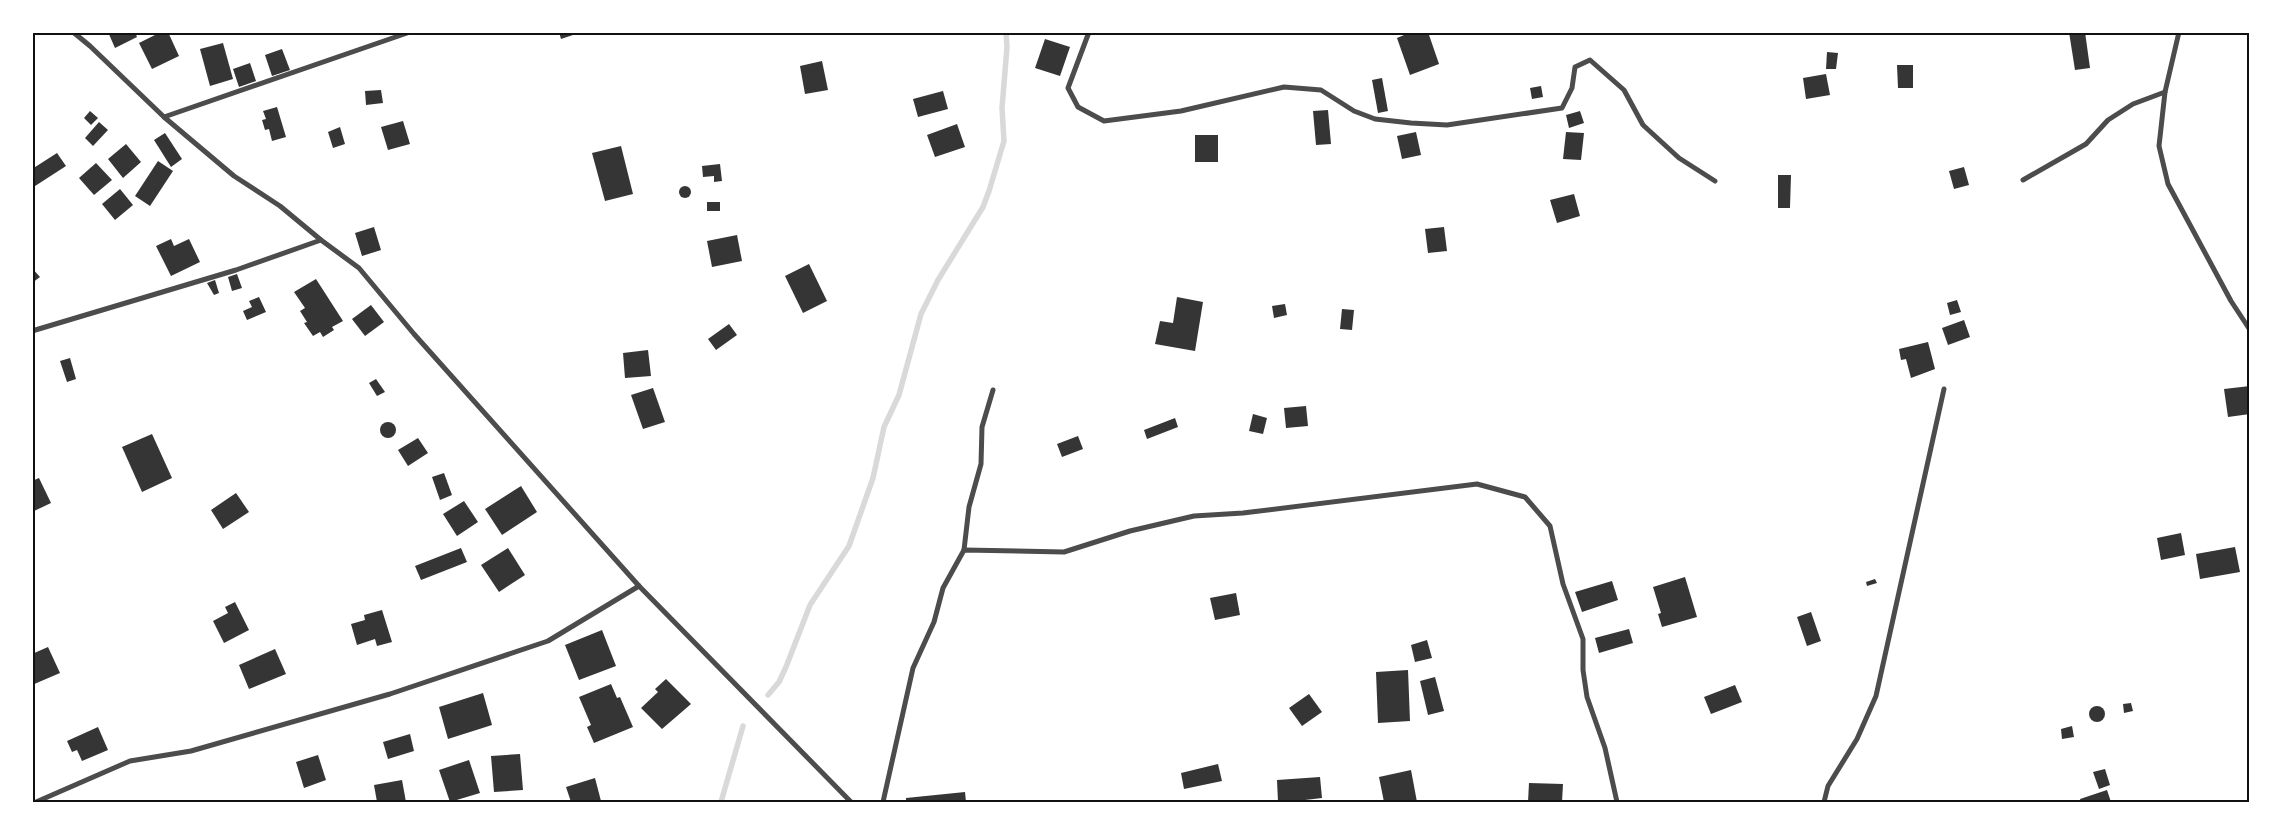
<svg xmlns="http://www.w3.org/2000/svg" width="2282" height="835" font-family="'Noto Serif',serif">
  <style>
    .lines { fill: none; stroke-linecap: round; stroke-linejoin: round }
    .stream { stroke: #d9d9d9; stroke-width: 5.5 }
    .building { fill: #353535 }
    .minor { stroke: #4c4c4c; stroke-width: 5 }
    .neatline { fill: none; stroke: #111; stroke-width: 2 }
  </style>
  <rect width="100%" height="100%" fill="#fff"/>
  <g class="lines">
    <!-- stream -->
    <g class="stream">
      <polyline points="768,695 779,682 786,667 810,605 849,546 873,478 884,427 899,395 921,314 938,280 983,207 989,191 1004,141 1002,108 1007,47 1006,32"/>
      <polyline points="721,802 743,726"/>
    </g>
  </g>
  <!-- building -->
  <g class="building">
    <polygon points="108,32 135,32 137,37 115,48"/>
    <polygon points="161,32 168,32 179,56 152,69 139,43"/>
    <polygon points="559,32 579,32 579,33 561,39"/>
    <polygon points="1411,32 1428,32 1439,64 1410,75 1397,38"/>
    <polygon points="2069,32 2085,32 2090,68 2075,70"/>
    <polygon points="1045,39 1070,47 1060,76 1035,68"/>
    <polygon points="223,43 233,79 210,86 200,49"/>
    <polygon points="282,49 290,70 272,76 265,55"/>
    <polygon points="1827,52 1838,53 1836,69 1826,69"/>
    <polygon points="822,61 828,90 805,94 800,66"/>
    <polygon points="250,63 256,81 239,87 233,69"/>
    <polygon points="1897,65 1913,65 1913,88 1898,88"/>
    <polygon points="1826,74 1830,95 1806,99 1803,78"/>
    <polygon points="1382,78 1388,111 1378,113 1372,80"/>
    <polygon points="1541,86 1543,97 1532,99 1530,88"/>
    <polygon points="381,90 383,103 366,105 365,91"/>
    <polygon points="943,91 948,109 918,117 913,99"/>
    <polygon points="277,107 286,137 272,141 269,129 265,130 262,120 266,119 263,111"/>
    <polygon points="1328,110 1331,144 1316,145 1313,111"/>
    <polygon points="90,111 98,118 91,125 84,118"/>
    <polygon points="1580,111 1584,123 1569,128 1566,115"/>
    <polygon points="403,121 410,144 388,150 381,127"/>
    <polygon points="99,122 108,130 93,146 85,138"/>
    <polygon points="957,124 965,147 935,157 927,135"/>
    <polygon points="340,127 345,144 333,148 328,132"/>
    <polygon points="1416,132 1421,155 1402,159 1397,136"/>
    <polygon points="1566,132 1584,133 1581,160 1563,159"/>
    <polygon points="165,133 182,159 171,167 154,140"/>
    <rect x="1195" y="135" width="23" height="27"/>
    <polygon points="126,144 141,162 123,178 108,159"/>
    <polygon points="621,146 633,194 605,201 592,153"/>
    <polygon points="57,153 66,166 32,188 32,169"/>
    <polygon points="158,161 173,171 150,206 135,196"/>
    <polygon points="96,163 112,180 94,195 79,178"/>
    <polygon points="720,164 722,181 714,182 714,176 703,177 702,166"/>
    <polygon points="1964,167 1969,185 1954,189 1949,171"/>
    <polygon points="1778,175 1791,175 1790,208 1778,208"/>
    <circle cx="685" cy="192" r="6"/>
    <polygon points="120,189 133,205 115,220 102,204"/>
    <polygon points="1574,194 1580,216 1557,223 1550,200"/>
    <rect x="707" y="202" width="13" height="9"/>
    <polygon points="374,227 381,250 362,256 355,233"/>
    <polygon points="1444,227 1447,251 1428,253 1425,229"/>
    <polygon points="737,235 742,261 712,267 707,241"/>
    <polygon points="171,239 174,246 189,239 200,262 171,276 156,246"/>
    <polygon points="809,264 827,301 803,313 785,276"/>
    <polygon points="32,268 40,277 32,283"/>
    <polygon points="237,274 242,288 232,291 228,277"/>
    <polygon points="316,279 343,321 332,327 334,330 323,337 320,332 313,336 304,323 307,322 300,311 305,308 294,292"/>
    <polygon points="215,280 219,293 214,295 207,283"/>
    <polygon points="259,297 266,312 247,320 243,311 252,307 249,301"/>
    <polygon points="1177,297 1203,302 1195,351 1155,344 1160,321 1173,323"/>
    <polygon points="1957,300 1961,312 1950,315 1947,303"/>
    <polygon points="1285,304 1287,315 1274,318 1272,306"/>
    <polygon points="371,305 384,322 365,336 352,319"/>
    <polygon points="1342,309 1354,310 1352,330 1340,329"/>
    <polygon points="1964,320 1970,337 1948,345 1942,328"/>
    <polygon points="729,324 737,335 716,350 708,339"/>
    <polygon points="1928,342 1935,369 1911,378 1906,359 1901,360 1899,349"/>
    <polygon points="648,350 651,376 625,378 623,353"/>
    <polygon points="70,358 76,379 67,382 60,361"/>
    <polygon points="376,379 385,392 377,396 369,383"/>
    <polygon points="2250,386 2250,414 2228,417 2224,389"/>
    <polygon points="653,388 665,422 643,429 631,395"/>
    <polygon points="1306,406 1308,426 1286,428 1284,408"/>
    <polygon points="1253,414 1267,418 1263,434 1249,431"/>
    <polygon points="1175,418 1178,427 1147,439 1144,430"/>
    <circle cx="388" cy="430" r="8"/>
    <polygon points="152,434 172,478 142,492 122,447"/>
    <polygon points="1078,436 1083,449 1062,457 1057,444"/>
    <polygon points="418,438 428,453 408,466 398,450"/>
    <polygon points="444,473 452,495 440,500 432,477"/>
    <polygon points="39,478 51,503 32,512 32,481"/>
    <polygon points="521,486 537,512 502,535 485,509"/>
    <polygon points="236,493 249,512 223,529 211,510"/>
    <polygon points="464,501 478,522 457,536 443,514"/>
    <polygon points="2181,533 2185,555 2161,560 2157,538"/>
    <polygon points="2235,547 2240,572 2200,579 2196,554"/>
    <polygon points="461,548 467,562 421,580 415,566"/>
    <polygon points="508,548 525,575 499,592 481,565"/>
    <polygon points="1685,577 1697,617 1662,627 1658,614 1661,613 1653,587"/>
    <polygon points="1875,579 1877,583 1867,586 1866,582"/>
    <polygon points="1612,581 1618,600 1582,612 1575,592"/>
    <polygon points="1236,593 1240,615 1215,620 1210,598"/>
    <polygon points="235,602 249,630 224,643 213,621 228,613 225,607"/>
    <polygon points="382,610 392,642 377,646 375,639 357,645 351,624 365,620 364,615"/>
    <polygon points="1811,612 1821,641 1807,646 1797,617"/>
    <polygon points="1629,629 1633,643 1599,653 1595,638"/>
    <polygon points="602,630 616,666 579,680 565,645"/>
    <polygon points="1427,640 1432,658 1415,662 1411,645"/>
    <polygon points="48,647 60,673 32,685 32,654"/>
    <polygon points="275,649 286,674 249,689 239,665"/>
    <polygon points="1408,670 1410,721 1378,723 1376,672"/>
    <polygon points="1435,677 1444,711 1428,715 1420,681"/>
    <polygon points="666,679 691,704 662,729 641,708 658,692 655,689"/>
    <polygon points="611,684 617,698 620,697 633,727 594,743 587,727 591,725 579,697"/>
    <polygon points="1735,685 1742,702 1711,714 1704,697"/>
    <polygon points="483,693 492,725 448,739 439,707"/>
    <polygon points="1309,694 1322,712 1302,726 1289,708"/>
    <polygon points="2131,703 2133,711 2124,713 2123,704"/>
    <circle cx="2097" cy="714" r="8"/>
    <polygon points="2072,726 2074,737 2062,739 2061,729"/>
    <polygon points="98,727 108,750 82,761 77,750 72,752 67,741"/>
    <polygon points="410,734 414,751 388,759 383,742"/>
    <polygon points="520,754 523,790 494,792 491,756"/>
    <polygon points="318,755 326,780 304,788 296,762"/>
    <polygon points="469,760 480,793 450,802 439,770"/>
    <polygon points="1218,764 1222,781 1184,789 1181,773"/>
    <polygon points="2105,769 2110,785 2099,789 2093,772"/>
    <polygon points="1411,770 1417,802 1384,802 1379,777"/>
    <polygon points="1320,777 1322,798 1305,800 1305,802 1278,802 1277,780"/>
    <polygon points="595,778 601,801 571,802 566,787"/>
    <polygon points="402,780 406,802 377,802 374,785"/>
    <polygon points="1529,783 1563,784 1562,802 1528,802"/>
    <polygon points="2107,790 2111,802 2081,802 2080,799"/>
    <polygon points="965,792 966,802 906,802 906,798"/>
  </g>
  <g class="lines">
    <!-- minor -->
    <g class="minor">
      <polyline points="73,32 90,46 164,117 234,176 280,206 321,240 359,268 414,334 639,586 851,802"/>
      <polyline points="1089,32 1068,88 1078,107 1104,121 1181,111 1284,87 1321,90 1354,111 1375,119 1411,123 1447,125 1562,108 1572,88 1575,67 1590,60 1624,90 1643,125 1679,158 1715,181"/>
      <polyline points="2165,92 2159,146 2168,184 2231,301 2250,330"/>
      <polyline points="164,117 410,32"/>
      <polyline points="2023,180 2086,144 2108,120 2133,104 2165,92 2179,32"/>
      <polyline points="32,331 236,270 321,240"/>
      <polyline points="964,550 969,507 981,464 982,427 993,390"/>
      <polyline points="36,802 130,761 191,751 390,694 548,641 639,586"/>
      <polyline points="883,802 913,668 934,622 943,588 964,550 1064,552 1130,531 1194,516 1243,513 1477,484 1525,497 1550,526 1563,584 1583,639 1583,670 1587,697 1605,748 1617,802"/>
      <polyline points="1824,802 1828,786 1857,739 1876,696 1944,389"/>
    </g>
  </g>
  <!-- border -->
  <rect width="2282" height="835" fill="none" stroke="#ffffff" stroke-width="68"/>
  <rect x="34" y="34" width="2214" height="767" class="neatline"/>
</svg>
